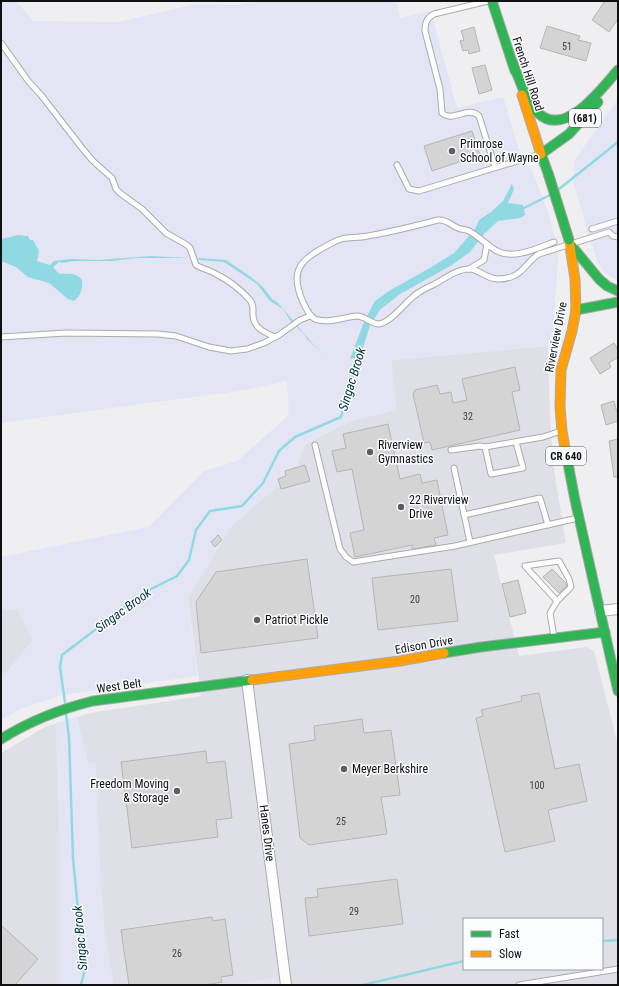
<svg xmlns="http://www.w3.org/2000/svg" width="619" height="986" font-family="'Roboto Condensed',sans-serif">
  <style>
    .built { fill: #dfe0e7; fill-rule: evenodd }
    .green { fill: #e3e4f4 }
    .water { fill: #90d9e2 }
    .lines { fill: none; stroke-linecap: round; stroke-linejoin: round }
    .stream { stroke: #90d9e2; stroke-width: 2.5 }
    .building { fill: #d4d4d4; stroke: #b5b5b6 }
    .lane-casing { stroke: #aaaaac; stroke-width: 7 }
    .street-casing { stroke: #aaaaac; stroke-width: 12 }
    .fast-casing { stroke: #aaaaac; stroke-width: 11 }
    .slow-casing { stroke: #aaaaac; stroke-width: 11 }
    .lane { stroke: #fdfdfd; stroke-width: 5 }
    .street { stroke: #fdfdfd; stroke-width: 10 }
    .fast { stroke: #30b455; stroke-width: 9 }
    .slow { stroke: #ff9f0a; stroke-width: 9 }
    .fast-bridge-casing { stroke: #a29f94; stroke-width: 11; stroke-linecap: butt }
    .fast-bridge { stroke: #30b455; stroke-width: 9 }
    .poi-dot { fill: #5e5e60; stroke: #fbfcff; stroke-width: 1.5 }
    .labels { text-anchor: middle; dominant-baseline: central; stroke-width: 3; stroke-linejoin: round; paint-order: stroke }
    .number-label { font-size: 10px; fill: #414142 }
    .shield { fill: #fbfcff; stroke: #565759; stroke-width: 1 }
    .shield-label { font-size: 11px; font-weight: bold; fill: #101012 }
    .street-label { font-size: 12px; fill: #101012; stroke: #fbfcff }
    .poi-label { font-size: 12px; fill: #101012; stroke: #fbfcff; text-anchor: start }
    .water-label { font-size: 13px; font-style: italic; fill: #003439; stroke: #fbfcff }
  </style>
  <rect width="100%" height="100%" fill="#efeff1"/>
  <!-- built -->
  <g class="built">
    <path d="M548 346 550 416 553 464 566 543 494 555 519 656 586 647 594 651 618 745V985H1V753L45 727 90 713 201 696 188 598 231 526 294 472 305 444 350 421 396 410 391 360ZM464 919H602V969H464Z"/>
    <polygon points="1,609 18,610 33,640 6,673 1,674"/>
  </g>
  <!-- green -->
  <g class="green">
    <polygon points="1,1 16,1 33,21 119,22 195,4 235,5 261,1 396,1 400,18 431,11 457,108 503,97 522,160 532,170 549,215 556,244 558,261 553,327 548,346 391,360 396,410 350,421 305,443 294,472 231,526 188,598 197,676 63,695 22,708 1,720 1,674 6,673 33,640 18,610 1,609 1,557 149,527 204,471 237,461 289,415 287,381 246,390 1,423"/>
    <polygon points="618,99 618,281 606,274 599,265 589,237 573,180 574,161"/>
    <polygon points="77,717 88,762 96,763 100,867 105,938 114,985 59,985 59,842 56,723"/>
    <polygon points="277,977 278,985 229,985"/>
  </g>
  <!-- water -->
  <g class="water">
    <polygon points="512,184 514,189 508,203 523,205 525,215 520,218 498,221 484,234 470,252 452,265 384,303 370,326 363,347 365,355 350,359 364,322 375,301 389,291 435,265 454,253 475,229 479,220 491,212 503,201"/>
    <path d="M18 235 28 236 30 240H33L39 251 37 261 50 265 54 261 71 259 99 260 151 256 189 258H137L112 261H74L63 263 59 262 53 267 59 274C68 274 76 272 82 280 82 289 82 294 74 301L68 299 49 283 28 277 16 267 1 261V239Z"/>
    <polygon points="197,258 226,260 251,277 263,287 272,299 278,303 313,344 329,359 307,339 305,335 290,320 283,309 270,301 257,284 224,262 199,260"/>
  </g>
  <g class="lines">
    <!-- stream -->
    <g class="stream">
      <polyline points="559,189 618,142"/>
      <polyline points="522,209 550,195"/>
      <polyline points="380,308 397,295"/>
      <polyline points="65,703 60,667 62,655 145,592 177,576 189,560 196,530 210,511 242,506 263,483 279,451 295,437 341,417 359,354"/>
      <polyline points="66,714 69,737 73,858 84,973 81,985"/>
      <polyline points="602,941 618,940"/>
      <polyline points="363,985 464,961"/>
    </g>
  </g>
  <!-- building -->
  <g class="building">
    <polygon points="605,1 618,1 618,19 609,32 592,20"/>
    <polygon points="547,26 580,36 578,40 591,43 586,61 540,48"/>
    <polygon points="474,27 480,51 469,54 468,50 463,51 460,41 464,40 461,31"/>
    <polygon points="485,65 492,90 479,94 472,68"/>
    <polygon points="472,131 480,155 432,171 424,146"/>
    <polygon points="614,343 618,350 618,357 609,363 611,367 600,374 590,358"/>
    <polygon points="515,367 520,390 512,392 520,430 432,450 430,442 424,443 413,394 415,390 437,385 440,394 451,392 453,403 467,400 462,379"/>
    <polygon points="614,401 618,416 618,421 606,425 601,405"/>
    <polygon points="388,424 400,479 420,474 422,483 437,480 448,535 434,538 436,545 413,549 412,545 355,557 350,533 364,530 352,469 337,472 332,451 346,448 343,434"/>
    <polygon points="618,439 618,477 614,477 609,441"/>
    <polygon points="305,465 310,481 281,489 278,479 286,476 285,471"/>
    <polygon points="218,535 222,540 215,547 211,542"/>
    <polygon points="307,559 318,638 201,653 196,602 216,572"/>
    <polygon points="451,569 458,621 378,630 372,578"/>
    <polygon points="552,569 566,583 567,586 559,593 543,577"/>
    <polygon points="518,580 526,613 510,617 502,584"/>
    <polygon points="539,693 555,769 579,764 587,801 548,810 555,841 505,852 476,718 483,716 481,710 522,701 521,696"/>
    <polygon points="362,719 364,733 391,730 400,795 381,797 387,834 309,845 300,838 289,744 315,740 314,726"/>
    <polygon points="206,751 207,763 225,761 232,818 216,820 218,837 132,848 121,762"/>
    <polygon points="397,879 403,924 309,936 305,898 318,897 317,889"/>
    <polygon points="212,917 213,921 225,919 233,975 221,977 222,982 205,985 129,985 121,930"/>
    <polygon points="1,925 38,959 15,985 1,985"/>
  </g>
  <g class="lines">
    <defs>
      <g id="lane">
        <path d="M488 1 434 14C427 18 425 22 425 31L440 89 442 113C453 123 468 105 479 116L495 167"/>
        <path d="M1 43 29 82 41 95 82 148 93 161 112 178 116 189 120 193 142 209 166 233 187 245 190 248 196 265C202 269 210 270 216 274 228 280 241 290 250 300 253 304 253 307 253 312 252 327 263 332 275 337"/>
        <polyline points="397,165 409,189 419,191 540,154"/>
        <polyline points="592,229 618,221"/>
        <path d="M554 242C538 248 514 260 497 251 487 246 479 236 469 231 466 229 461 230 458 228 450 225 447 219 438 220 415 226 391 232 368 236 352 239 345 235 330 244 302 259 288 269 303 302 306 308 309 316 315 319 328 324 344 317 357 316 365 316 371 324 379 324 390 323 405 303 414 296 420 291 428 287 435 284 445 278 459 268 471 269 477 270 482 274 487 276 494 280 504 279 511 277 524 273 528 260 539 254L609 232 613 236 618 237"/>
        <polyline points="469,269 484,260 487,244"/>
        <polyline points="1,337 66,333 158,334 176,336 209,347 231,351 247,349 264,343 279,335 300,320 310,316"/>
        <polyline points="516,442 523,468 491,474 485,447 543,437 561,431"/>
        <polyline points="315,445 340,549 346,557 353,562 455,546 578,518"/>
        <polyline points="451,450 480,446 485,447"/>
        <polyline points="454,468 470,542"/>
        <polyline points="464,515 540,498 548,525"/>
        <polyline points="554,637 550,613 557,601 571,587 569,579 559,561 525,566 557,601"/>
        <polyline points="519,985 618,969"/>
      </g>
      <g id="street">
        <polyline points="600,611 618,609"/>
        <polyline points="247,680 286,985"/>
      </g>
      <g id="fast">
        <polyline points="492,1 515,71"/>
        <path d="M512 61C519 78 525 100 538 113 565 139 602 88 618 70"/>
        <polyline points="548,173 541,154 569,134 598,102"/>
        <polyline points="571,245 599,279 607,286 618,291"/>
        <polyline points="576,310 618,302"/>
        <polyline points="565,448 575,500 618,691"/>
        <polyline points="444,653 481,647 605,632"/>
        <path d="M1 739C30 721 60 709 93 701L252 680"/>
      </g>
      <g id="slow">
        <polyline points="522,95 541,154"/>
        <polyline points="565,448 562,431 560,407 561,370 572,331 576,310 575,279 569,240"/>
        <polyline points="252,680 400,661 444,653"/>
      </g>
    </defs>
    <!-- lane casing -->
    <use href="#lane" class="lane-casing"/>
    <!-- street casing -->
    <use href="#street" class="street-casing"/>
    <!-- fast casing -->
    <use href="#fast" class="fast-casing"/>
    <!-- slow casing -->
    <use href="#slow" class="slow-casing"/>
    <!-- lane -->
    <use href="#lane" class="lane"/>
    <!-- street -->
    <use href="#street" class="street"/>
    <!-- fast -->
    <use href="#fast" class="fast"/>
    <!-- slow -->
    <use href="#slow" class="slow"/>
    <defs>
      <polyline id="fast-bridge" points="548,173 569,240"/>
    </defs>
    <!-- fast-bridge casing -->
    <use href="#fast-bridge" class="fast-bridge-casing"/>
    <!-- fast-bridge -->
    <use href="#fast-bridge" class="fast-bridge"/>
  </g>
  <!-- markers -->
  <g class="poi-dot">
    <circle cx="452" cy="151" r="4"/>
    <circle cx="370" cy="452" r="4"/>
    <circle cx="401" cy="507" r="4"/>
    <circle cx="257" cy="620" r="4"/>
    <circle cx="344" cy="769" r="4"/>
    <circle cx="177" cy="791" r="4"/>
  </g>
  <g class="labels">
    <!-- number labels -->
    <g class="number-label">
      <text x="567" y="46">51</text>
      <text x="468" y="416">32</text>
      <text x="415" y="599">20</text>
      <text x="537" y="785">100</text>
      <text x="341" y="821">25</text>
      <text x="354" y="911">29</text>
      <text x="177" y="953">26</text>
    </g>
    <!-- shield labels -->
    <g class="shield">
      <rect x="569" y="109" width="32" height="18" rx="3"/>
      <rect x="546" y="447" width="40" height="18" rx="3"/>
    </g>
    <g class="shield-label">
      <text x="585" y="118">(681)</text>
      <text x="566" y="456">CR 640</text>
    </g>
    <!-- street labels -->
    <g class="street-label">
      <text transform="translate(528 74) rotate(72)">French Hill Road</text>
      <text transform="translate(556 337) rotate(-79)">Riverview Drive</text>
      <text transform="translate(424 645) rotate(-10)">Edison Drive</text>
      <text transform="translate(119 686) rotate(-8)">West Belt</text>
      <text transform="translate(267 833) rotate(83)">Hanes Drive</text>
    </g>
    <!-- poi labels -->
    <g class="poi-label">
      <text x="460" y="144">Primrose<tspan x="460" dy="14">School of Wayne</tspan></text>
      <text x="378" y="445">Riverview<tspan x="378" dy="14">Gymnastics</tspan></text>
      <text x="409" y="500">22 Riverview<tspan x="409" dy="14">Drive</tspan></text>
      <text x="265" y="620">Patriot Pickle</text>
      <text x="352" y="769">Meyer Berkshire</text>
      <text x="169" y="784" text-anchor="end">Freedom Moving<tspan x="169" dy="14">&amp; Storage</tspan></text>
    </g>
    <!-- water labels -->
    <g class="water-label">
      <text transform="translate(352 379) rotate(-73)">Singac Brook</text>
      <text transform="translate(123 610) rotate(-36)">Singac Brook</text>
      <text transform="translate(80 938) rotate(-95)">Singac Brook</text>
    </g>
  </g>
  <!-- border -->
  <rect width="619" height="986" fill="none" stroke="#101012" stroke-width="4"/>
  <!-- legend -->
  <rect x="463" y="918" width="140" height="52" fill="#fbfcff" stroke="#9d9ea0"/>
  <rect x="471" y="931" width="20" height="6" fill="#30b455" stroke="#9d9ea0"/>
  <text x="499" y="938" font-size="12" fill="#101012">Fast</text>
  <rect x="471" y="951" width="20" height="6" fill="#ff9f0a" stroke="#9d9ea0"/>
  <text x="499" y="958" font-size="12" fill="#101012">Slow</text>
</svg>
